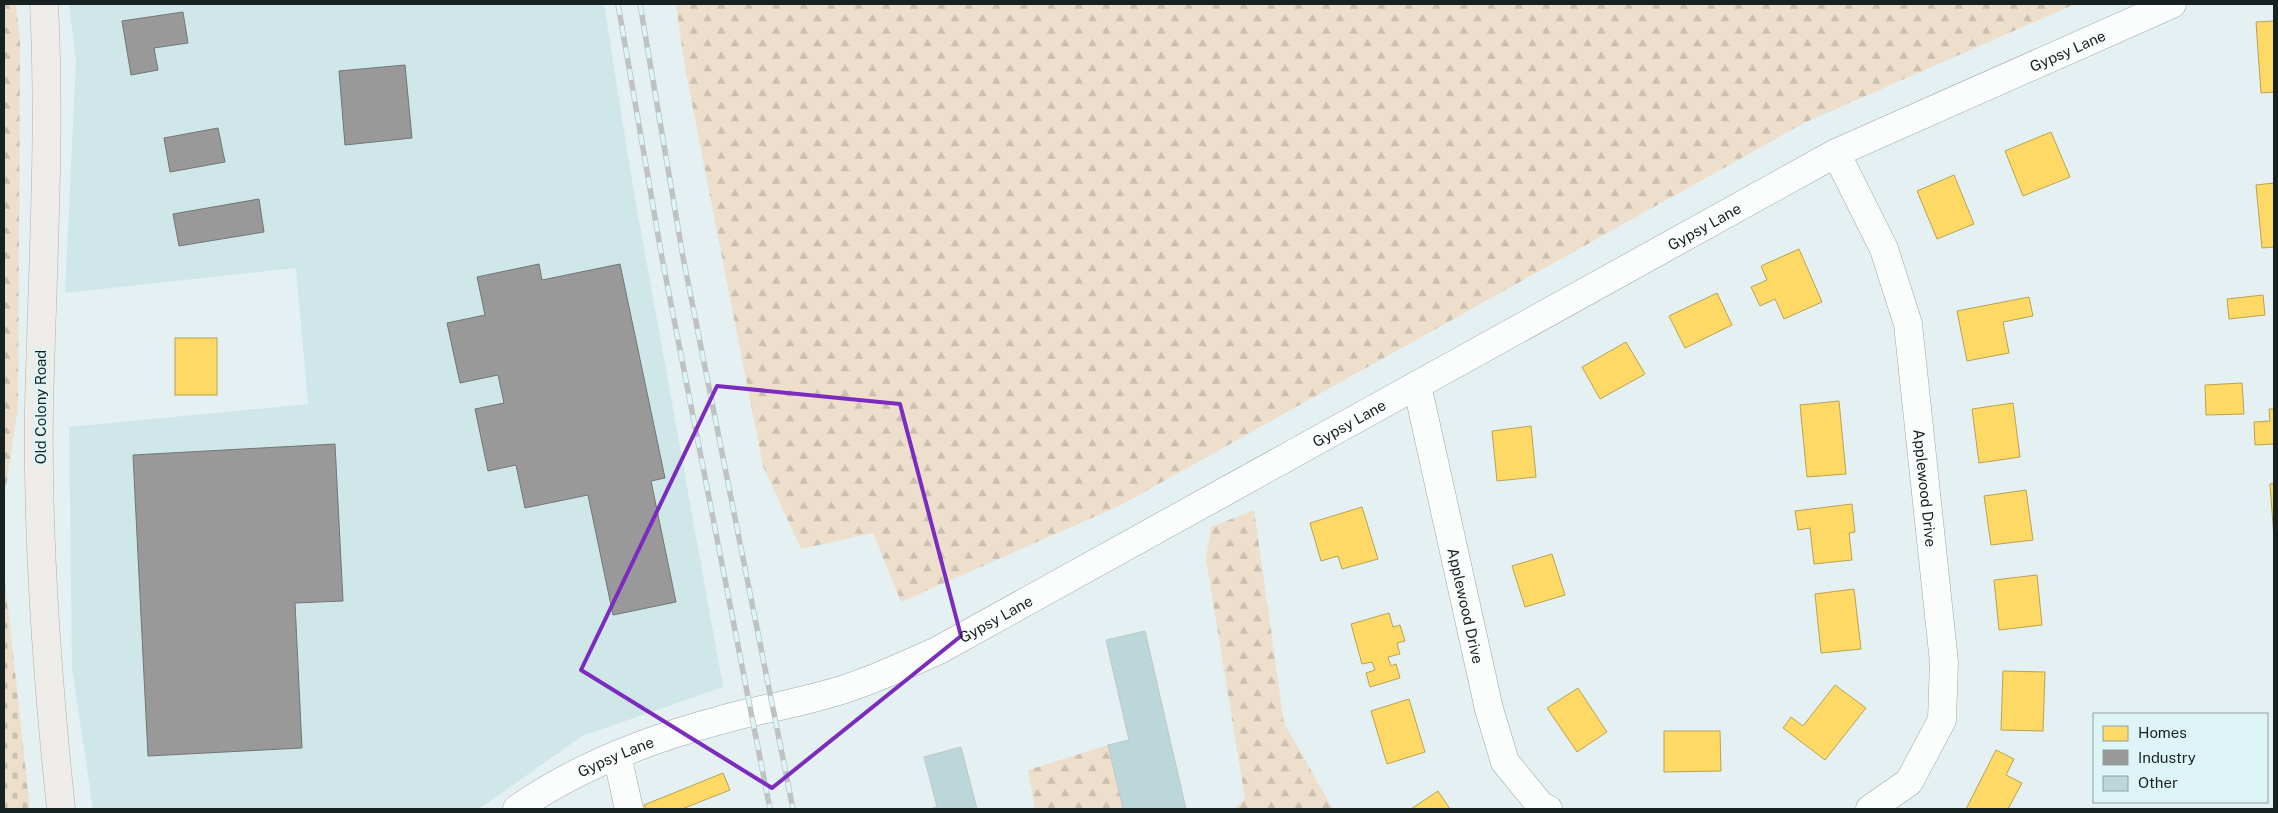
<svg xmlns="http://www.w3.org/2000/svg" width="2278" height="813" font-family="'Public Sans',sans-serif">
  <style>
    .built { fill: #cfe7e9 }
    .forest { fill: url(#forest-firs) }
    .cemetery { fill: url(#cemetery-stones) }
    .homes { fill: #ffd966; stroke: #baa252 }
    .industry { fill: #999; stroke: #727575 }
    .building { fill: #bbd7d9; stroke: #bec7c8 }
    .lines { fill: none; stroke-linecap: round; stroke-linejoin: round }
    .minor-casing { stroke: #9ea7a8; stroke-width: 29 }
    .major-casing { stroke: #b1afa8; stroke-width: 29 }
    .minor { stroke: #fbfdfd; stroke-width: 28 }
    .major { stroke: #eeece8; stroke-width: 28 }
    .rail-casing { stroke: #bfc2c2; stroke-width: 5.5 }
    .rail { stroke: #def5f7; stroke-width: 4; stroke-dasharray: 11; stroke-linecap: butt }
    .marked { fill: none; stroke: #7b2cbf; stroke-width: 4; stroke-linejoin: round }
    .labels { text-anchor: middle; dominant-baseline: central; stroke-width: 5; stroke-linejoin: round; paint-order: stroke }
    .street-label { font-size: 15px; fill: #182122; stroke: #def5f7 }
  </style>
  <defs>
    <pattern id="forest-firs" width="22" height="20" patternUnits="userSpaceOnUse" patternTransform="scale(1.25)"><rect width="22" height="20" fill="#eedfcc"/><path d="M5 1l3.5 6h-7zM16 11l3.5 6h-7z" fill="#cbbfaf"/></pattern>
    <pattern id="cemetery-stones" width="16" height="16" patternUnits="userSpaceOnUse" patternTransform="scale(1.25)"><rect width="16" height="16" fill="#eedfcc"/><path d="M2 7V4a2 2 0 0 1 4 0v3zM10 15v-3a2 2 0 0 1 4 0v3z" fill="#cbbfaf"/></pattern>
  </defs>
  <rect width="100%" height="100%" fill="#e4f0f1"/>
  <!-- built -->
  <polygon class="built" points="69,4 604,4 631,175 723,687 582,736 479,809 93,809 72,668 69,427 308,404 296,268 65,293 76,61"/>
  <!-- forest -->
  <g class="forest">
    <polygon points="4,4 16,4 20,43 18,406 4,501"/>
    <polygon points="676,4 2075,4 1804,123 1119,506 901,602 873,533 801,549 763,466 685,68"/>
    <polygon points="1254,510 1284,723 1333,809 1234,809 1245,799 1206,559 1211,527"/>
    <polygon points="1108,745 1123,809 1035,809 1028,770"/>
  </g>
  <!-- cemetery -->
  <polygon class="cemetery" points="4,571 30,809 4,809"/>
  <!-- homes -->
  <g class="homes">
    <polygon points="2274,21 2274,92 2261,93 2256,22"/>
    <polygon points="2051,132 2070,177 2023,196 2005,151"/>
    <polygon points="1954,175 1974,224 1937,239 1917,191"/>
    <polygon points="2274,183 2274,247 2262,248 2256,185"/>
    <polygon points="1799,249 1822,302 1784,319 1775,299 1760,306 1751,287 1767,280 1761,266"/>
    <polygon points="1717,293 1732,325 1685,348 1669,316"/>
    <polygon points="2263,295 2265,315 2229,319 2227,299"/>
    <polygon points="2029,297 2033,316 2003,322 2009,353 1967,361 1957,311"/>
    <rect x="175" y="338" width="42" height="57"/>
    <polygon points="1626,342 1645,374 1600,399 1582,367"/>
    <polygon points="2242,383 2244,414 2206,415 2205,385"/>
    <polygon points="1839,401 1846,474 1807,477 1800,405"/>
    <polygon points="2013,403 2020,457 1979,463 1972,409"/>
    <polygon points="2269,409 2274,409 2274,444 2255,445 2254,422 2270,421"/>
    <polygon points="1531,426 1536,477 1497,481 1492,431"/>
    <polygon points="2274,483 2274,538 2270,484"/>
    <polygon points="2026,490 2033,540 1991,545 1984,496"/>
    <polygon points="1852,504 1855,532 1849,533 1852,560 1814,564 1810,528 1798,530 1795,511"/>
    <polygon points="1362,507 1378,559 1342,569 1338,556 1321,561 1310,523"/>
    <polygon points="1552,554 1565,595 1525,607 1512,566"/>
    <polygon points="2037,575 2042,625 1999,630 1994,580"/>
    <polygon points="1854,589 1861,649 1821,653 1815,594"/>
    <polygon points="1389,613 1393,627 1400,625 1405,641 1397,643 1400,654 1388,657 1391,666 1396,664 1400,678 1370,687 1366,673 1375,670 1372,662 1362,664 1351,624"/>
    <polygon points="2003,671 2045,672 2043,731 2001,730"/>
    <polygon points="1835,685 1866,708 1825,760 1783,728 1791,717 1803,726"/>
    <polygon points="1578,688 1607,732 1577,752 1547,708"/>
    <polygon points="1409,699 1425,752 1387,764 1371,711"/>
    <polygon points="1664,731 1720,731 1721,771 1664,772"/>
    <polygon points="1996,750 2014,759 2006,775 2022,783 2008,809 1966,809"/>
    <polygon points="723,773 730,790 682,809 646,809 644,805"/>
    <polygon points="1438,791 1450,809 1411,809"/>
  </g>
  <!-- industry -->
  <g class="industry">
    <polygon points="183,12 188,43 154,48 158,70 131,75 122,21"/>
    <polygon points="405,65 412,138 345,145 339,71"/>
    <polygon points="218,128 225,162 170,172 164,138"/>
    <polygon points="259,199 264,232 179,246 173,214"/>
    <polygon points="539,264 542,280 620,264 665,478 651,481 676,602 613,615 588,495 525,508 516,465 488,471 475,409 504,403 498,375 460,383 447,323 485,315 477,277"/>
    <polygon points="335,444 343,601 295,603 302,748 148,756 133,455"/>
  </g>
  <!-- building -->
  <g class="building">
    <polygon points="1145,631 1186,809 1123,809 1108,745 1129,740 1106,640"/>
    <polygon points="961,747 977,809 930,809 937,807 924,757"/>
  </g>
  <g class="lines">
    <defs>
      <g id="minor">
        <path id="s1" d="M1836 153 1884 249 1908 324 1944 662 1942 720 1909 782 1870 809"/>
        <path id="s2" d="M1417 385 1489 709 1505 762 1541 806 1548 809"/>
        <polyline points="617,755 629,809"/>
        <path id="s3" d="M517 809C578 766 649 739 721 720 755 710 790 705 824 695 863 685 900 667 937 651L1836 153 2172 4"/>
      </g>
      <path id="major" d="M44 4C51 138 42 274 39 409 37 543 47 676 61 809"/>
    </defs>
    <!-- minor casing -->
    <use href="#minor" class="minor-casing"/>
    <!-- major casing -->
    <use href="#major" class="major-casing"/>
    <!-- minor -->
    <use href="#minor" class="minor"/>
    <!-- major -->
    <use href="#major" class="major"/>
    <defs>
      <g id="rail">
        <polyline points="618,4 662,258 770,809"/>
        <polyline points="640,4 683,257 793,809"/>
      </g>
    </defs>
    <!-- rail casing -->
    <use href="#rail" class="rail-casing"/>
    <!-- rail -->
    <use href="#rail" class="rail"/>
  </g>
  <!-- marked area -->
  <path class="marked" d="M717 386 900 404 961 636 772 788 581 670Z"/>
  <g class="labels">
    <!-- street labels -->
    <g class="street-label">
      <text stroke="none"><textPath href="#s3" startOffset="1732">Gypsy Lane</textPath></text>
      <text stroke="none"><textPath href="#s3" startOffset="1328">Gypsy Lane</textPath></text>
      <text transform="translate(40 407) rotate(-90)">Old Colony Road</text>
      <text stroke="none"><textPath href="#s3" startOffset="922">Gypsy Lane</textPath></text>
      <text stroke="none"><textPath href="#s1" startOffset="351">Applewood Drive</textPath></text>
      <text stroke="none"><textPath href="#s2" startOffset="226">Applewood Drive</textPath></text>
      <text stroke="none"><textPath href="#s3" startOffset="518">Gypsy Lane</textPath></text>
      <text stroke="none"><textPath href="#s3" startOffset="112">Gypsy Lane</textPath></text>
    </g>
  </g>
  <!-- border -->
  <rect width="2278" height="813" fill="none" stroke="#182122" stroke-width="10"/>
  <!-- legend -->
  <rect x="2093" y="713" width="175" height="90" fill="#def5f7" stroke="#8fa0a2"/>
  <rect x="2103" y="726" width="25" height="15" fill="#ffd966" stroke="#8fa0a2"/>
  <text x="2138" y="738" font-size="15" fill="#182122">Homes</text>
  <rect x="2103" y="750" width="25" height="15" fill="#999999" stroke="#8fa0a2"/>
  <text x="2138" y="763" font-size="15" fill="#182122">Industry</text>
  <rect x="2103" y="776" width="25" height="15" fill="#bbd7d9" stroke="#8fa0a2"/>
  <text x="2138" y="788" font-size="15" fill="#182122">Other</text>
</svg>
